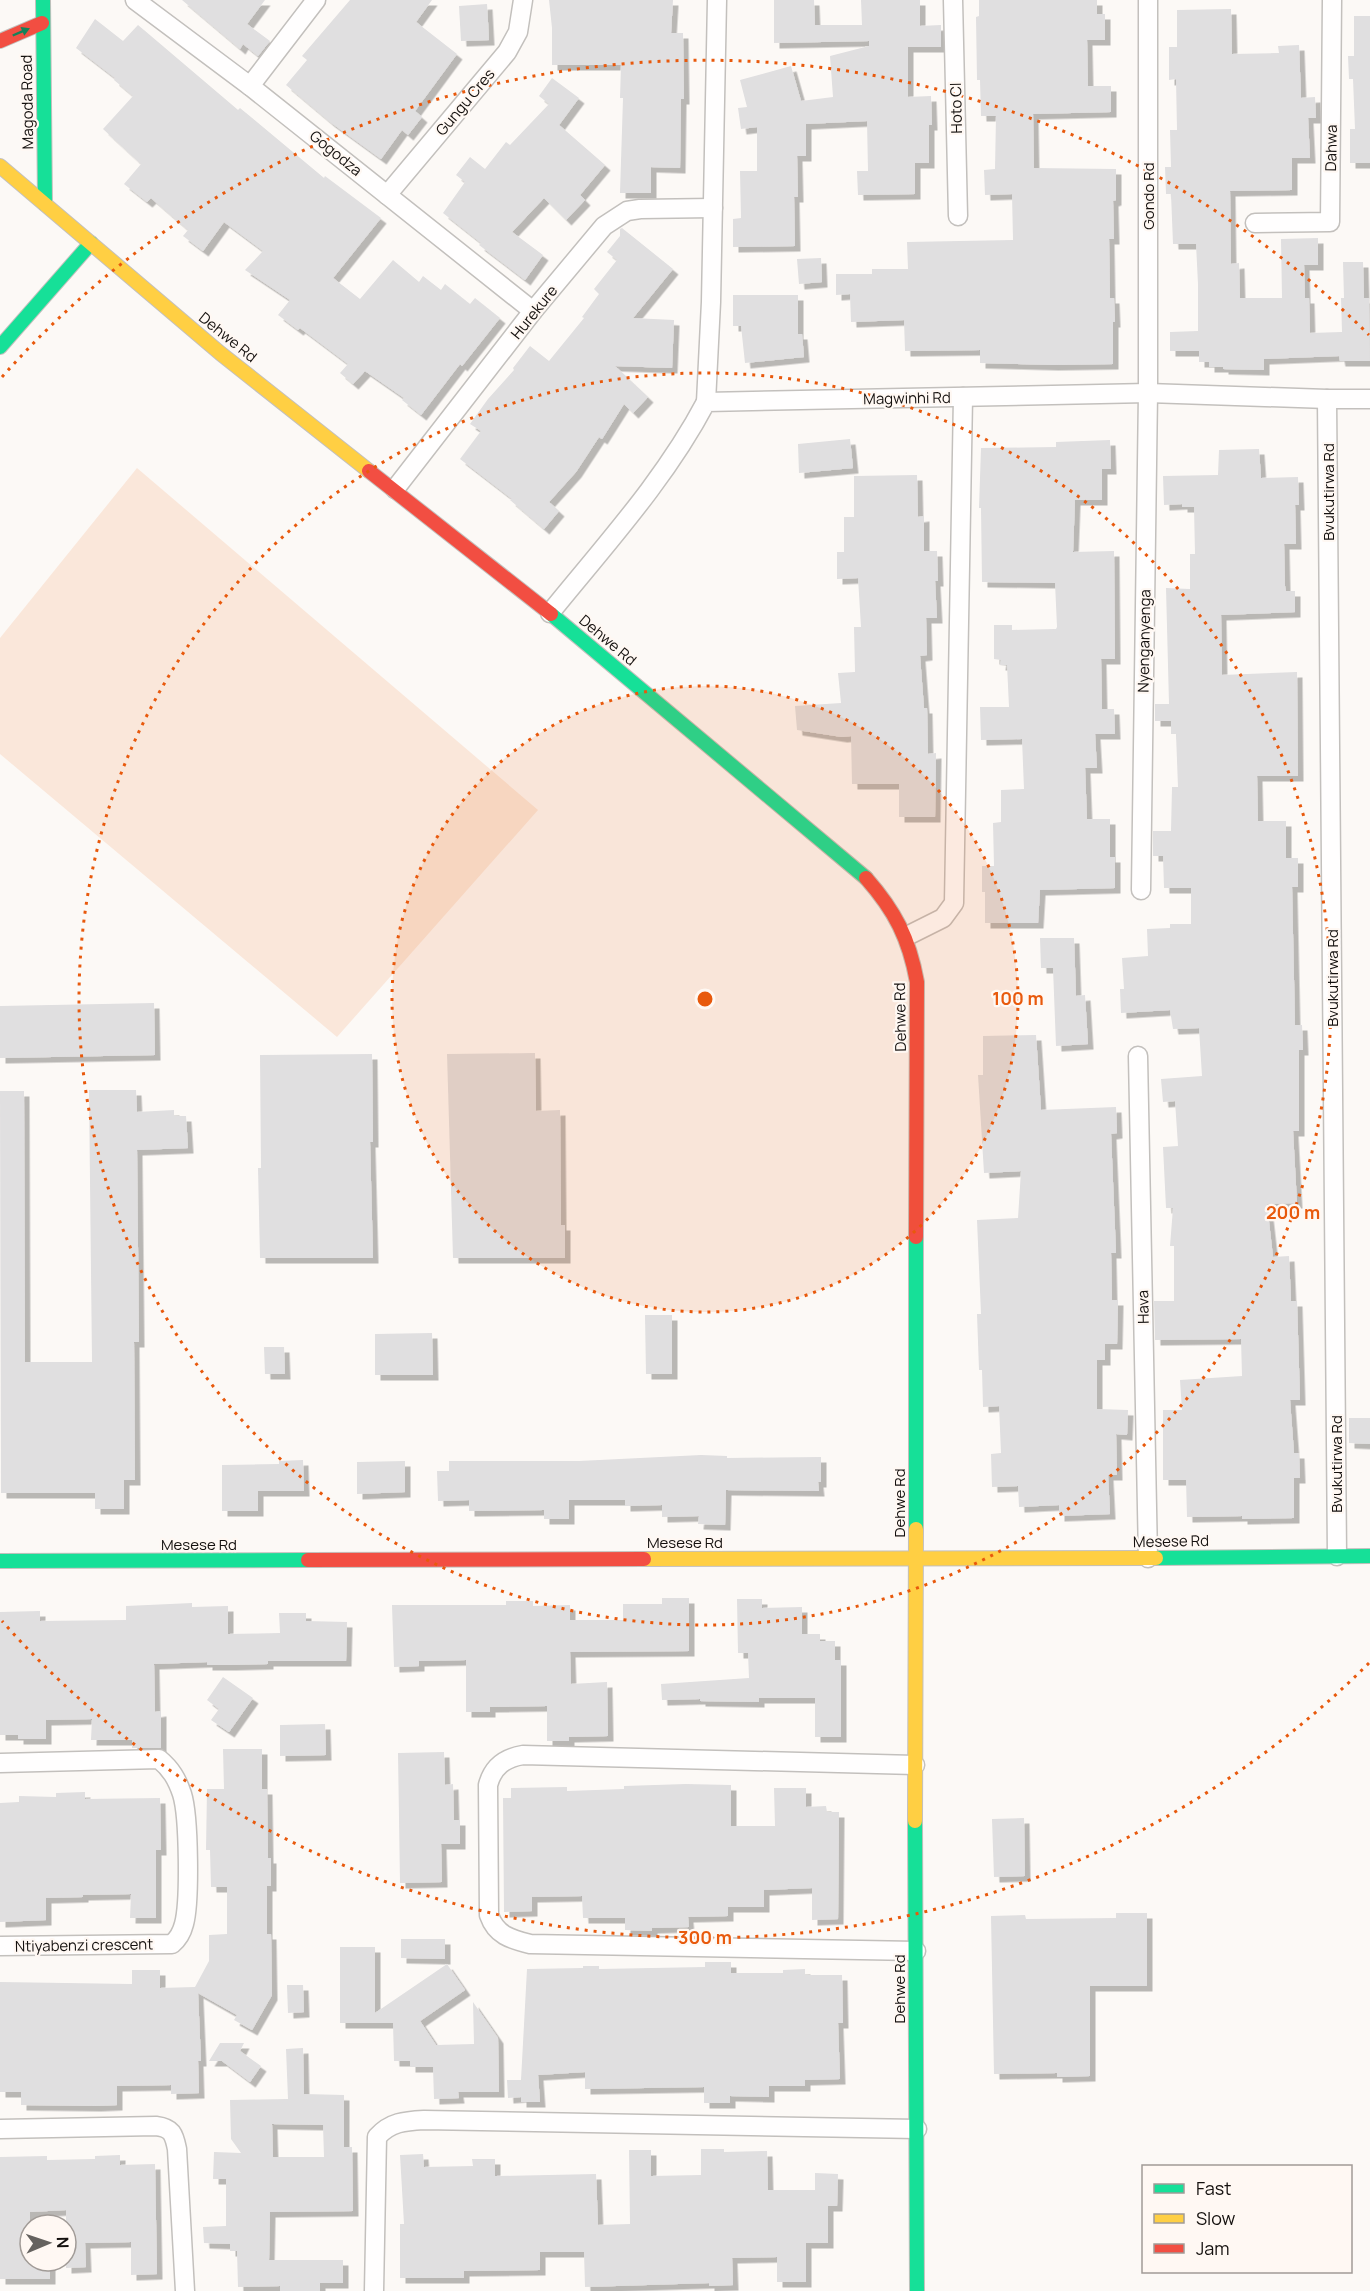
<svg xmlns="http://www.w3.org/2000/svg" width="1370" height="2291" font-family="Manrope,sans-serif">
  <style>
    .garden { fill: #fae7da }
    .building { fill: #e0dfe0; fill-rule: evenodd; filter: url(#shadow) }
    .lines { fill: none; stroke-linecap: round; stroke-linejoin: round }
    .street-casing { stroke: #c3c0bd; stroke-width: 21 }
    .fast-casing { stroke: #c3c0bd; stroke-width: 16 }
    .slow-casing { stroke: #c3c0bd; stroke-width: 16 }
    .jam-casing { stroke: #c3c0bd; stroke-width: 16 }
    .street { stroke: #fffefe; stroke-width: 18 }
    .fast { stroke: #16e098; stroke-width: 14 }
    .slow { stroke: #ffcf43; stroke-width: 14 }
    .jam { stroke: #f24e42; stroke-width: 14 }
    .oneway { fill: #15825a }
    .ring { fill: none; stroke: #e8590c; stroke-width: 3; stroke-dasharray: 3 6 }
    .labels { text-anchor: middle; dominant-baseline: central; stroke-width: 4.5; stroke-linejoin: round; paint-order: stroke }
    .street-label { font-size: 15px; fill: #14100e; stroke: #fff8f3 }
    .centre { fill: #e8590c; stroke: #fff8f3; stroke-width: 3 }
    .ring-label { font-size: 18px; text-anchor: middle; font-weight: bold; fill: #e8590c; stroke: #fff8f3; stroke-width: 4.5; stroke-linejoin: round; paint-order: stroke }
  </style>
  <defs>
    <filter id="shadow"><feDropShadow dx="5.5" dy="5.5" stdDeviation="0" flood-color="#0004"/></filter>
  </defs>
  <rect width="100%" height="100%" fill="#fcf9f6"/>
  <!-- garden -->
  <polygon class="garden" points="137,468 538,810 337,1037 0,754 0,638"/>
  <!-- building -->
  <g class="building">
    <polygon points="182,0 265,0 247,24 270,41 258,56 243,44 240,49"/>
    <polygon points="350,0 432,0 416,22 457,54 415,111 422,117 408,135 402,130 381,159 330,122 286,85 307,60 302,56"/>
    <polygon points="549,0 673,0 671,33 683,33 684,99 681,99 680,168 651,167 651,193 620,193 623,98 620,98 621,65 552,65 552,28"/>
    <polygon points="774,0 814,0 815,25 862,25 861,0 920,0 920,26 941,25 941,47 908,47 908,97 931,96 932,125 929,125 929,163 915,163 915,194 858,195 857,171 868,171 867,121 806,124 806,156 797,156 798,197 794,197 795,246 733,247 733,219 741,218 740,171 757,171 757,127 741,129 738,108 747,107 740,80 791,66 801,101 833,97 830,56 869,46 869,41 774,43"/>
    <polygon points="979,0 1097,0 1097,14 1105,14 1105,40 1087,40 1088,86 1111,86 1111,112 1033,114 1034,168 1116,169 1116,200 1113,201 1114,239 1109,239 1110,298 1114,298 1115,322 1113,322 1113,364 1053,365 980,363 980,350 905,351 904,320 851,322 850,294 836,295 836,274 872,274 872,269 908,269 907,242 1013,240 1012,194 985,195 984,170 995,169 996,116 981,116 980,80 977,80 976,17 979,16"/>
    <polygon points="487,4 489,40 461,41 459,6"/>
    <polygon points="1231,9 1232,54 1279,53 1278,46 1299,45 1301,98 1315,97 1316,118 1308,118 1310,158 1292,158 1292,190 1230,191 1231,264 1239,263 1240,298 1282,298 1281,239 1318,238 1318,265 1304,265 1305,298 1309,298 1310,333 1342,332 1341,298 1344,298 1343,262 1363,262 1364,298 1369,298 1370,361 1340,361 1339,356 1264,359 1264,370 1223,369 1223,367 1209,367 1209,362 1199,362 1199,351 1170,351 1170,332 1198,331 1198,284 1196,244 1173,244 1171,194 1166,194 1165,167 1171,167 1170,130 1177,130 1176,79 1169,80 1169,47 1177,47 1177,10"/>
    <polygon points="1354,16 1370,16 1370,163 1350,163 1350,129 1355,129 1353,79 1349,79 1348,56 1354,56"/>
    <polygon points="95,19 123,41 138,25 238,110 240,108 324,178 325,176 381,218 333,278 360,299 393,260 419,282 423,276 441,290 445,284 470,304 475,298 500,318 462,366 460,364 421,415 402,400 404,398 365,371 353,384 340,373 348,364 300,328 298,330 278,315 290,300 245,270 263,251 224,222 203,251 183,236 188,230 151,198 147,202 124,184 141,164 103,129 133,96 114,80 115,78 76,48"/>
    <polygon points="552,78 579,98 559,125 605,165 580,195 585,200 566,220 544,198 512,232 543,255 525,280 479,245 481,243 443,213 465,182 456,175 470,157 485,169 506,142 510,145 549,104 539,96"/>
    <polygon points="622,228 673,269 633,318 674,320 672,368 615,366 648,397 633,413 624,404 602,439 599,437 576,472 549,502 559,511 544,529 510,500 512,499 460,459 481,431 470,424 488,399 514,370 513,368 530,346 549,361 584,318 582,317 599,294 594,289 617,260 607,252 620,236 620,229"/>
    <polygon points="821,258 822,282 799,284 797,259"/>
    <polygon points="733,295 798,295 798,334 802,334 804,357 745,363 741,326 733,326"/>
    <polygon points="850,439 853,468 799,473 798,444"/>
    <polygon points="1110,440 1111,469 1102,469 1102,500 1075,500 1073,552 1114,551 1115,659 1101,659 1102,709 1114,709 1115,734 1095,734 1097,768 1085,768 1087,819 1110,819 1110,857 1115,857 1115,888 1040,890 1038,923 985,923 985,892 982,892 982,866 994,866 993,823 1001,822 1001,790 1024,789 1022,739 981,740 980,707 1009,707 1007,665 1000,665 1001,660 994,659 994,625 1012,625 1012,630 1056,629 1057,627 1055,583 982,582 981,508 979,508 981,448 1056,447 1056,442"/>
    <polygon points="1259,449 1261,478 1298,477 1299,505 1295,505 1296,544 1284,544 1285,586 1286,591 1295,591 1295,612 1221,615 1222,675 1297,672 1298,776 1257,776 1258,821 1286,821 1286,858 1298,858 1298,887 1292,887 1295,1025 1302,1025 1303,1050 1299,1050 1299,1131 1293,1131 1297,1203 1267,1204 1273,1257 1289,1256 1291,1301 1297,1301 1300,1400 1290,1400 1294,1453 1299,1453 1300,1478 1294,1478 1294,1518 1242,1519 1242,1516 1187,1517 1186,1480 1163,1480 1163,1410 1182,1410 1180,1380 1242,1376 1241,1339 1155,1340 1154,1301 1174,1301 1174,1246 1170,1246 1173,1208 1166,1208 1163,1147 1178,1146 1175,1101 1163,1102 1161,1079 1202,1076 1199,1028 1173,1029 1170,1010 1121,1013 1120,989 1124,989 1122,958 1148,956 1147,929 1170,928 1170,924 1191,924 1191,888 1164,888 1163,856 1153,856 1153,831 1171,831 1172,787 1178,787 1176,734 1171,734 1171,721 1155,721 1155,704 1169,704 1166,588 1190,589 1190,554 1195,554 1194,507 1182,507 1182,504 1164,505 1163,476 1218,475 1219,450"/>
    <polygon points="917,475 918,517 924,516 924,551 937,551 938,581 935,581 937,618 926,618 927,655 920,656 924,708 927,708 928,754 936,753 935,817 899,817 899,784 852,784 851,736 842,737 797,730 795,706 841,703 838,673 855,672 854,627 861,627 858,578 837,579 837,552 844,552 844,517 854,517 854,476"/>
    <polygon points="1040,938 1074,938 1076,996 1085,995 1088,1044 1056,1046 1053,968 1041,968"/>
    <polygon points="154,1003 155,1055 0,1058 0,1006"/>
    <polygon points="1036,1035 1041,1110 1116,1107 1117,1133 1111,1134 1116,1253 1111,1253 1112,1300 1118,1300 1117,1344 1105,1344 1105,1360 1097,1360 1097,1409 1128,1410 1127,1435 1116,1434 1117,1475 1108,1475 1110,1514 1059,1516 1059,1505 1019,1507 1018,1486 992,1487 991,1454 1001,1453 999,1406 983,1407 982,1370 979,1370 977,1314 981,1314 977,1220 1018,1218 1021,1171 984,1173 978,1075 983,1075 983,1036"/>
    <polygon points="535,1053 536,1111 560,1110 561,1225 565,1225 565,1258 453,1258 447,1054"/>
    <polygon points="372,1054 373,1142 370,1142 373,1258 260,1258 258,1168 261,1168 260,1055"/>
    <polygon points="89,1090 136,1090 137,1112 174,1110 174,1116 186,1116 188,1148 137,1150 139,1342 134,1342 135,1480 124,1480 124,1509 95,1509 95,1493 1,1493 0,1091 24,1091 25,1362 92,1362"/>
    <polygon points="645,1315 672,1315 672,1374 646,1374"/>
    <polygon points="432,1333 433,1375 375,1375 375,1334"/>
    <polygon points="264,1347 284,1347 285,1374 265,1374"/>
    <polygon points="1349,1418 1370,1418 1370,1444 1349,1443"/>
    <polygon points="701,1455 727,1456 727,1458 821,1457 821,1482 818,1482 819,1491 726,1490 725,1525 698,1524 699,1516 662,1517 662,1505 625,1506 625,1500 569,1500 569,1519 544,1519 544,1510 469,1511 469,1500 438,1501 437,1471 449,1471 449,1461 579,1461"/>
    <polygon points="303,1460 304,1491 258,1491 258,1511 222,1511 222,1465 279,1464 279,1461"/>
    <polygon points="405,1461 405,1492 357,1494 357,1462"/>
    <polygon points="662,1598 689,1598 689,1651 570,1652 571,1684 607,1682 608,1736 569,1737 569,1741 547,1741 547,1706 490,1707 490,1712 466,1712 466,1660 419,1661 419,1666 394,1667 392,1605 506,1605 506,1601 533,1601 533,1606 570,1605 570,1620 623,1620 623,1604 662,1604"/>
    <polygon points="737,1599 762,1599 762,1608 802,1607 802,1634 820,1634 820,1641 835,1641 835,1660 841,1660 841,1737 815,1737 815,1698 759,1698 759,1702 700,1701 700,1699 662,1700 661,1684 749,1678 748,1653 738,1653"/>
    <polygon points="192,1603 192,1607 228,1606 228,1634 280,1633 279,1613 306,1613 306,1621 347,1622 346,1661 268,1661 268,1664 231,1665 207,1665 207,1662 154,1664 155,1712 161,1711 161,1748 132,1748 132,1740 91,1740 92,1719 46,1720 46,1739 18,1739 18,1735 0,1735 0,1612 40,1611 40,1621 126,1620 126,1606"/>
    <polygon points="223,1677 253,1698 229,1732 211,1720 219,1709 207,1700"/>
    <polygon points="325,1724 326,1755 280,1756 280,1725"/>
    <polygon points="223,1749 262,1749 262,1789 267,1789 268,1858 271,1858 271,1886 267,1886 267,1934 271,1934 272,1995 252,2030 234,2020 237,2015 198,1993 201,2061 198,2061 199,2093 171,2094 171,2085 117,2086 117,2105 96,2106 21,2105 21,2092 0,2092 0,1982 132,1984 132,1970 160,1970 160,1988 195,1987 209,1961 209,1935 227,1934 227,1887 211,1887 210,1850 206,1850 207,1789 224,1789"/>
    <polygon points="444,1752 445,1785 453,1784 454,1820 460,1820 460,1844 441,1844 442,1882 400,1883 398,1753"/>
    <polygon points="686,1784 731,1785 731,1826 775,1826 774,1788 806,1788 806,1807 826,1806 827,1812 839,1812 838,1919 812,1920 812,1888 764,1890 764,1907 728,1907 728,1916 688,1917 689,1927 652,1928 652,1931 625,1930 625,1918 583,1918 582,1896 532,1897 532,1911 504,1912 503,1798 511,1798 511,1788 567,1787 567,1791 624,1789 624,1786"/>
    <polygon points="85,1792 85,1799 160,1798 161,1850 156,1850 156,1918 130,1918 131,1894 83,1895 83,1897 46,1898 46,1920 0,1922 0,1803 19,1802 19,1796 56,1797 56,1793"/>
    <polygon points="1024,1818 1025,1876 994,1877 992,1819"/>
    <polygon points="1116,1913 1147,1913 1147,1986 1090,1986 1090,2076 1057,2077 1057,2073 994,2074 991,1916 1025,1915 1026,1919 1116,1918"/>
    <polygon points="401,1939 445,1939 445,1959 401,1958"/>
    <polygon points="340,1947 375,1947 375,2013 447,1964 465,1990 420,2021 436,2045 474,2044 473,2002 498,2038 499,2092 458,2092 459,2098 434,2099 433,2067 410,2067 410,2061 394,2061 393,2023 340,2023"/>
    <polygon points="705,1962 731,1962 731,1973 783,1973 783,1970 805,1969 805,1975 842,1975 843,2023 838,2023 840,2079 805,2080 805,2086 769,2086 769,2097 730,2096 730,2103 704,2103 704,2087 585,2089 585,2072 538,2075 540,2102 521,2102 521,2097 508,2098 507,2080 521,2080 527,1969 583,1968 583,1966 599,1966 599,1969 705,1967"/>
    <polygon points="287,1985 303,1985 304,2012 288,2013"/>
    <polygon points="220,2043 244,2043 240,2051 261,2066 250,2082 222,2061 209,2061"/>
    <path d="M303 2048 304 2094 344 2095V2147H352L353 2211 270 2212 269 2260H343V2283H320V2291H280V2286L238 2287 237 2251H230V2244L204 2243 203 2227 226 2226V2179H213L214 2152 241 2153 231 2139 230 2100 288 2099 286 2049ZM272 2124 323 2125 324 2157H273Z"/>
    <polygon points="701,2149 724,2149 724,2152 767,2151 768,2190 815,2190 815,2173 838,2174 837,2206 828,2206 828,2243 806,2243 806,2282 777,2282 777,2257 732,2258 733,2285 709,2286 709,2283 585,2287 584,2252 540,2252 540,2270 464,2271 464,2278 400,2278 400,2224 404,2224 400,2155 423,2154 424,2167 473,2166 472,2159 495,2159 495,2176 596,2174 598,2225 630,2224 629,2150 651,2150 651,2176 701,2175"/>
    <polygon points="120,2155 120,2165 155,2164 157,2274 131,2275 131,2242 85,2243 86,2267 66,2268 66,2210 30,2212 30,2261 50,2261 50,2279 0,2279 0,2157 47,2156 47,2160 95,2159 95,2156"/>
  </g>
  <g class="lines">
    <defs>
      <g id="street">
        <polyline points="135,0 250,86 533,311"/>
        <polyline points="953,0 958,216"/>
        <polyline points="250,86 316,0"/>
        <polyline points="387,195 507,52 518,32 523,0"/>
        <polyline points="1255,223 1330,222 1332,0"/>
        <polyline points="1327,399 1337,1556"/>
        <polyline points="706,402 711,302 717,0"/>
        <polyline points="395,489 533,311 604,226 627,211 640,209 713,208"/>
        <path d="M550 613C605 545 665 480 706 402L1148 393 1327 399H1370"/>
        <polyline points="1141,890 1148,393 1148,0"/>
        <polyline points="907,936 943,918 954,903 963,397"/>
        <polyline points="1138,1056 1148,1558"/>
        <path d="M0 1763 159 1759C171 1769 177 1779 182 1794 189 1816 190 1902 184 1924 182 1932 178 1939 172 1944L0 1946"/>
        <path d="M915 1765 523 1755C505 1758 493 1766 488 1785L489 1915C496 1935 510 1939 530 1944L916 1951"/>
        <path d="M0 2129 156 2126C172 2128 174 2134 177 2149L185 2291"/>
        <path d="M374 2291 377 2137C390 2122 405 2121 424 2120L917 2129"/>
      </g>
      <g id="fast">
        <polyline points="43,0 45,204"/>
        <polyline points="0,347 91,243"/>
        <polyline points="551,614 866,878"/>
        <polyline points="916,1529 916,1237"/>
        <polyline points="1156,1558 1370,1556"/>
        <polyline points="0,1561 308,1560"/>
        <polyline points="915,1821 917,2291"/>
      </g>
      <g id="slow">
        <polyline points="0,166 220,353 369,471"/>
        <polyline points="644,1559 1156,1558"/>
        <polyline points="915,1821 916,1529"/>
      </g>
      <g id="jam">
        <polyline points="0,41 42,23"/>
        <polyline points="369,471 551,614"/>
        <path d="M866 878C895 911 909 938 917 982L916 1237"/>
        <polyline points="308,1560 644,1559"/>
      </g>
    </defs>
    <!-- street casing -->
    <use href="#street" class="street-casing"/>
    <!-- fast casing -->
    <use href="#fast" class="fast-casing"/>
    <!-- slow casing -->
    <use href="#slow" class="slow-casing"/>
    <!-- jam casing -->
    <use href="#jam" class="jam-casing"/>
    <!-- street -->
    <use href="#street" class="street"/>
    <!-- fast -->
    <use href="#fast" class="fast"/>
    <!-- slow -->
    <use href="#slow" class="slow"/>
    <!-- jam -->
    <use href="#jam" class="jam"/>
  </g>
  <!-- one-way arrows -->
  <defs><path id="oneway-solid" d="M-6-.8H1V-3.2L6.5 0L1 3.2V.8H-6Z" transform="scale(1.5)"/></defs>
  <use class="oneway" href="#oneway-solid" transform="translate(21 32) rotate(-23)"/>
  <!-- distance rings -->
  <circle cx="705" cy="999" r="313" fill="#e8590c" fill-opacity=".12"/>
  <g class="ring">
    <circle cx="705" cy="999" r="313"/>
    <circle cx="705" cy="999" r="626"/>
    <path d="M1369 1663A939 939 0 0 1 2 1621M2 377A939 939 0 0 1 1369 335"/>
  </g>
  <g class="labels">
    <!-- street labels -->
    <g class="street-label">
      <text transform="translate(27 102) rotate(-91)">Magoda Road</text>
      <text transform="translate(465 102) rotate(-50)">Gungu Cres</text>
      <text transform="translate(956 108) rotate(-91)">Hoto Cl</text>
      <text transform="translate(1331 148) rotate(-89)">Dahwa</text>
      <text transform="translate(336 153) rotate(39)">Gogodza</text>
      <text transform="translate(1148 196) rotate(-90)">Gondo Rd</text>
      <text transform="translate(534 312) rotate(-51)">Hurekure</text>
      <text transform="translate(228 337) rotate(39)">Dehwe Rd</text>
      <text transform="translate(907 398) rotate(-1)">Magwinhi Rd</text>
      <text transform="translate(1328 492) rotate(-90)">Bvukutirwa Rd</text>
      <text transform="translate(608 640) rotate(40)">Dehwe Rd</text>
      <text transform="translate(1144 641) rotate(-89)">Nyenganyenga</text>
      <text transform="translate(1332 978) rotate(-90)">Bvukutirwa Rd</text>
      <text transform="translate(900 1017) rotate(-91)">Dehwe Rd</text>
      <text transform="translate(1143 1307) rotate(-91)">Hava</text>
      <text transform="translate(1336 1464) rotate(-90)">Bvukutirwa Rd</text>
      <text transform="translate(899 1503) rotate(-90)">Dehwe Rd</text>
      <text transform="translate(1171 1541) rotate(-1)">Mesese Rd</text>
      <text x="685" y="1542">Mesese Rd</text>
      <text x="199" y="1544">Mesese Rd</text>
      <text transform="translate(84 1945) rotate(-1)">Ntiyabenzi crescent</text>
      <text transform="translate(899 1989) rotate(-90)">Dehwe Rd</text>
    </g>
  </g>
  <circle cx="705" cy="999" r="9" class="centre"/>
  <g class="ring-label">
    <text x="1018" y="1005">100 m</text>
    <text x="1293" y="1219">200 m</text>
    <text x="705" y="1944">300 m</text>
  </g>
  <!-- legend -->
  <rect x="1142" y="2165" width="210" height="108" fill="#fff8f3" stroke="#a19b97" stroke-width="1.5"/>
  <rect x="1154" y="2184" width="30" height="9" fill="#16e098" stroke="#a19b97" stroke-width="1.5"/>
  <text x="1196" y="2195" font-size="18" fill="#14100e">Fast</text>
  <rect x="1154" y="2214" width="30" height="9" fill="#ffcf43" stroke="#a19b97" stroke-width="1.5"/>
  <text x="1196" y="2225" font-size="18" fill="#14100e">Slow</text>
  <rect x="1154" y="2244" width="30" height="9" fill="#f24e42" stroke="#a19b97" stroke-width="1.5"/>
  <text x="1196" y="2255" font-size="18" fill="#14100e">Jam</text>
  <!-- north arrow -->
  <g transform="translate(48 2243) rotate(88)"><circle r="28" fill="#fff8f3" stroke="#a19b97" stroke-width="1.5"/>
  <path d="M0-4.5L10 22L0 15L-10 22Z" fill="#65625f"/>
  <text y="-9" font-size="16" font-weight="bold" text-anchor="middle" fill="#14100e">N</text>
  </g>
</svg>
